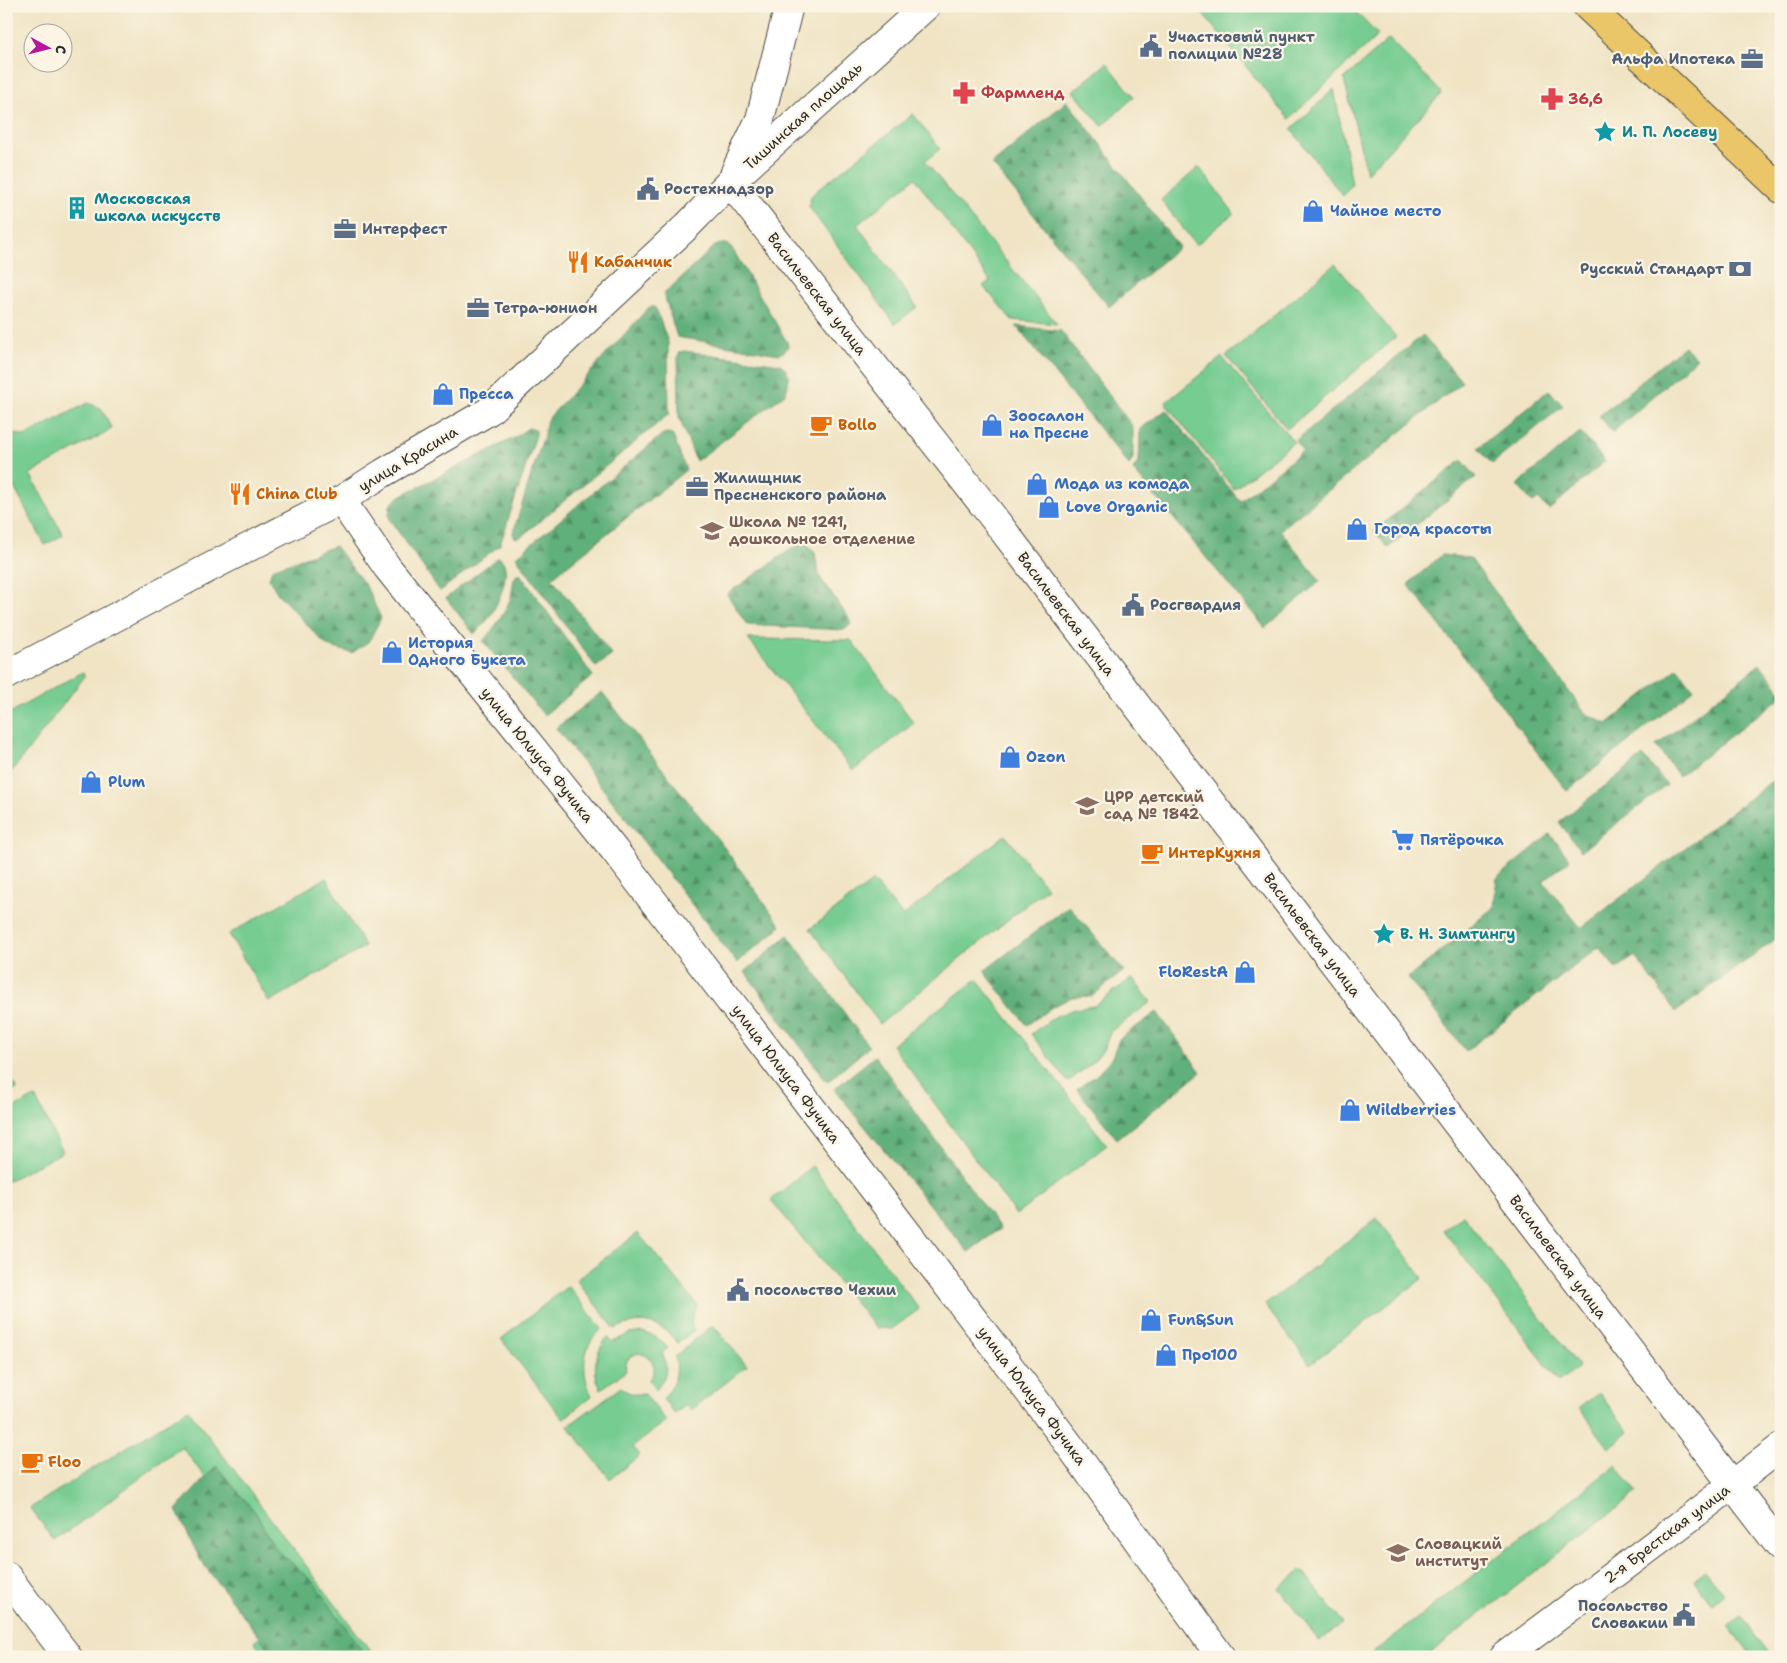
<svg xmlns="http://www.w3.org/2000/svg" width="1787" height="1663" font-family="'Shantell Sans',sans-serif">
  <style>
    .green { fill: #76cc91; stroke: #507c5e }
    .forest { fill: url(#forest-firs); stroke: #466e53 }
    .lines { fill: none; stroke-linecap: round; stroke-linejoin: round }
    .minor-casing { stroke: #494742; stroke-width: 30 }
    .major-casing { stroke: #494742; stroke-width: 30 }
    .minor { stroke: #fff; stroke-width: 28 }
    .major { stroke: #eac669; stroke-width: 28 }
    .labels { text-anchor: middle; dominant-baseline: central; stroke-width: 4.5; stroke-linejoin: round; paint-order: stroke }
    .service-label { font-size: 15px; font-weight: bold; fill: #4e5e75; stroke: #fcf5e5; text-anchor: start }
    .health-label { font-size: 15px; font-weight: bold; fill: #be3a42; stroke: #fcf5e5; text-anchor: start }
    .street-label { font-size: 15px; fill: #2b2b2b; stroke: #fcf5e5 }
    .culture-label { font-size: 15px; font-weight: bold; fill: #0d838f; stroke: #fcf5e5; text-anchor: start }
    .shop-label { font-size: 15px; font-weight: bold; fill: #366cbe; stroke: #fcf5e5; text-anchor: start }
    .food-label { font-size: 15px; font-weight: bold; fill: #c56008; stroke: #fcf5e5; text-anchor: start }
    .education-label { font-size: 15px; font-weight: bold; fill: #785e54; stroke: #fcf5e5; text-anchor: start }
  </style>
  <defs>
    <pattern id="forest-firs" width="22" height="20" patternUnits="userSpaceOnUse" patternTransform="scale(1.25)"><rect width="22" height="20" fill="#60b07b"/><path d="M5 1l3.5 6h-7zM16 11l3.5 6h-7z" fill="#4f8f65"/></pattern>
  </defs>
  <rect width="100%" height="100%" fill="#fcf5e5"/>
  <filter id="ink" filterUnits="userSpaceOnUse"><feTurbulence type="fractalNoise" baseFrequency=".02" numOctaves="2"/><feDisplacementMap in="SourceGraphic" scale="10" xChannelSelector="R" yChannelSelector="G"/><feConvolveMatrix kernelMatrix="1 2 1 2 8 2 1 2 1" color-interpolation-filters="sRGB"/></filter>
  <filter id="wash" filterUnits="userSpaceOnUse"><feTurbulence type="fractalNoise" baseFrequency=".0096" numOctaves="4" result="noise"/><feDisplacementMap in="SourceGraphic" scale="20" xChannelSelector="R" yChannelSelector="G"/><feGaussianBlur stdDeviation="1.12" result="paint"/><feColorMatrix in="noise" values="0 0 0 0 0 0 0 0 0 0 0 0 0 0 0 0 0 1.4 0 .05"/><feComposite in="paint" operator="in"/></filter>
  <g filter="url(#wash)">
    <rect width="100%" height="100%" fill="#f0e4c5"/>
    <!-- green -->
    <g class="green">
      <polygon points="1198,6 1350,6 1378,35 1289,119 1197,7"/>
      <polygon points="1389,39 1442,93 1367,173 1344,79"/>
      <polygon points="1107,63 1134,97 1102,126 1073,91"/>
      <polygon points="1334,89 1352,184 1343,196 1291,129"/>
      <polygon points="913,114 940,149 925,161 1057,324 1012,320 983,286 990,281 915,178 857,225 917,307 895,324 809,207 811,196 816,191"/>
      <polygon points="1199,167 1234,213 1196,245 1161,200"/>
      <polygon points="1335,264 1396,337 1287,429 1226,356"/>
      <polygon points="1222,357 1294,442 1234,489 1165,403"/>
      <polygon points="88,403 101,408 112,429 30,474 63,535 45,545 9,478 6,479 6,426 11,432 24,436"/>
      <polygon points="748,639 851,640 914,723 853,771"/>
      <polygon points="83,672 85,676 6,779 6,715"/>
      <polygon points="1005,835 1047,888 880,1024 810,929 873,881 903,916"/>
      <polygon points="326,878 365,947 269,1002 229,934"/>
      <polygon points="1132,978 1151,1002 1111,1031 1103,1050 1092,1063 1068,1082 1031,1034 1056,1016 1074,1009 1094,1006"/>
      <polygon points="977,979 1107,1145 1016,1215 892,1045"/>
      <polygon points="6,1066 17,1089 6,1095"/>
      <polygon points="35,1097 63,1152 6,1182 6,1112"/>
      <polygon points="812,1166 919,1309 892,1329 876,1328 771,1200"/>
      <polygon points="1463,1215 1579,1367 1559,1382 1443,1230"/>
      <polygon points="1377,1218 1423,1278 1310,1364 1265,1305"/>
      <path d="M638 1233 698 1306C692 1314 689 1320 694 1330L678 1343C661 1321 638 1317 615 1329L576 1280Z"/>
      <path d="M568 1286 602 1329C598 1333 593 1337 591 1341 581 1359 584 1379 592 1396L563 1419 501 1339Z"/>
      <path d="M713 1325 747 1366 691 1410 686 1405 675 1414 663 1399C674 1385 679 1374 675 1356Z"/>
      <path d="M643 1332 656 1337 668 1348 662 1353C669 1368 666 1378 656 1390L649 1379C660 1369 652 1355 638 1353 629 1356 624 1362 626 1371L601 1389C591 1371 595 1352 608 1337L612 1342 629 1334Z"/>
      <path d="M621 1387C628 1394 636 1395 645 1394L666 1421 633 1447 640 1455 610 1479 568 1426Z"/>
      <polygon points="1599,1393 1629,1432 1609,1448 1579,1408"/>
      <polygon points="188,1409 375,1657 265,1657 254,1642 301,1605 182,1447 55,1541 30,1508"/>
      <polygon points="1616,1465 1637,1493 1425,1657 1367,1657"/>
      <polygon points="1302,1570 1343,1623 1319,1641 1279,1588"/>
      <polygon points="1705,1570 1724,1594 1712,1604 1693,1579"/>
      <polygon points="1741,1616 1772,1657 1753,1657 1729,1626"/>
    </g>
    <!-- forest -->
    <g class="forest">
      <polygon points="1067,101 1179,247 1109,307 992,164"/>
      <polygon points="721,244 727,244 733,250 787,342 788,347 785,351 779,354 677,337 664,294 715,246"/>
      <polygon points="649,307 654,307 656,309 668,342 669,414 523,535 518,538 514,537 513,533 544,435 547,420"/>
      <polygon points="1016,326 1061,331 1133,427 1133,459 1129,465"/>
      <polygon points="1423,335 1462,382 1280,530 1320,581 1265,628 1133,470 1139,461 1140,429 1166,410 1240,501 1303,451 1295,441"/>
      <polygon points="1684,346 1697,358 1613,432 1599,416"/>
      <path d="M684 351 780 364C791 371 790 383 785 394L696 461 679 417 678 357 680 352Z"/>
      <polygon points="1549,390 1563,406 1492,464 1478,448"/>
      <polygon points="528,428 536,430 536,435 500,545 440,591 390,520 389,515 390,505 400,496 514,438"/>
      <polygon points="1580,432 1605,461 1549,510 1538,499 1533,503 1517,485"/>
      <polygon points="669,433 673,436 686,470 552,578 612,655 596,667 516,557 663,434"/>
      <polygon points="1462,460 1476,477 1388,548 1374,531"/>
      <polygon points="804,540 815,553 819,576 850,620 851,624 844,630 747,625 727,594"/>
      <polygon points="335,546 366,586 381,618 369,641 352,653 327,646 278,594 269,579 272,569"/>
      <polygon points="1442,555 1470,558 1585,713 1607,724 1678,668 1694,689 1567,791 1408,584"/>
      <path d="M497 558H500C513 569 499 601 492 613 488 621 480 628 474 634L446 598Z"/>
      <path d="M517 574H520L593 676 544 715 483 641C495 627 505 614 511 597 513 589 512 581 517 574Z"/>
      <polygon points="1760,664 1781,691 1781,697 1679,776 1656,746"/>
      <polygon points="602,692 723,846 781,926 737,963 556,728"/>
      <polygon points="1643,756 1667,785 1581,851 1559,822"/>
      <polygon points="1781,774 1781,935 1676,1012 1635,956 1616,969 1599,947 1466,1051 1408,978 1494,907 1497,878 1550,834 1570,860 1543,881 1581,928"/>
      <polygon points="1069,906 1124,971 1092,996 1072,997 1052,1007 1027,1025 984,971"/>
      <polygon points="788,935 869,1047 827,1082 745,972"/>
      <polygon points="1157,1012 1201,1072 1117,1139 1077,1089 1098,1074 1112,1057 1119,1039"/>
      <polygon points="875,1056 1000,1229 968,1252 834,1089"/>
      <polygon points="216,1466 256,1513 276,1549 314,1583 367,1657 275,1657 201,1561 176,1510"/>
    </g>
  </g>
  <g filter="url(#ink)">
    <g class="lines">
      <defs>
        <g id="minor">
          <polyline points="735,172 760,119 789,6"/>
          <polyline points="730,182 989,512 1781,1548"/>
          <polyline points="341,500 387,567 615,851 1065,1439 1221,1657"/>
          <polyline points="6,675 220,562 341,500 383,473 489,411 687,226 730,182 926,6"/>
          <polyline points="6,1575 68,1657"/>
          <polyline points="1504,1657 1692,1516 1781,1447"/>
        </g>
        <polyline id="major" points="1587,6 1781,189"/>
      </defs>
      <!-- minor casing -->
      <use href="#minor" class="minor-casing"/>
      <!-- major casing -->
      <use href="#major" class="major-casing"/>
      <!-- minor -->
      <use href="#minor" class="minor"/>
      <!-- major -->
      <use href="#major" class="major"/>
    </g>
  </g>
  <!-- icons -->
  <defs>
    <symbol id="civic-bare" viewBox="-9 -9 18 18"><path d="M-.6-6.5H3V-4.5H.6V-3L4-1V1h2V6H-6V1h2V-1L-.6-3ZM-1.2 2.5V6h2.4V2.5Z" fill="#5c6f8a" stroke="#fcf5e5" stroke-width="2.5" paint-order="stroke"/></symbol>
    <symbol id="office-bare" viewBox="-9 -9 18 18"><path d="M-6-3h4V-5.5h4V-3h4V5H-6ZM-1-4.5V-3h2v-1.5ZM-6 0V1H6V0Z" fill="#5c6f8a" stroke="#fcf5e5" stroke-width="2.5" paint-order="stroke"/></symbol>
    <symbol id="pharmacy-bare" viewBox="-9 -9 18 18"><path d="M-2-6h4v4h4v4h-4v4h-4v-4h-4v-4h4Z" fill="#e0444e" stroke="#fcf5e5" stroke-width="2.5" paint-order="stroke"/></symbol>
    <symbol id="sight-bare" viewBox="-9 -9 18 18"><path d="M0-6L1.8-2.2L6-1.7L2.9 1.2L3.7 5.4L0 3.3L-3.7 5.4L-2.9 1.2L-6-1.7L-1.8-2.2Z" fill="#0f9aa8" stroke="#fcf5e5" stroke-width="2.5" paint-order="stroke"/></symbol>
    <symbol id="building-bare" viewBox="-9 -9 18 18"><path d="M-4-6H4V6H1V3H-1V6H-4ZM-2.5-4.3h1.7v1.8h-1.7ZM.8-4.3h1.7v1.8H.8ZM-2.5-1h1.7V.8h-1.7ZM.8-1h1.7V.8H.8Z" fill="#0f9aa8" stroke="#fcf5e5" stroke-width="2.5" paint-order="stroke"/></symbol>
    <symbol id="shop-bare" viewBox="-9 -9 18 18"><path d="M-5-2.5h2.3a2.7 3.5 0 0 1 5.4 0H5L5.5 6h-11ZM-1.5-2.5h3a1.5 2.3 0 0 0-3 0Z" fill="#3f7fe0" stroke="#fcf5e5" stroke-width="2.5" paint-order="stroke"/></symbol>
    <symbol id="restaurant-bare" viewBox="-9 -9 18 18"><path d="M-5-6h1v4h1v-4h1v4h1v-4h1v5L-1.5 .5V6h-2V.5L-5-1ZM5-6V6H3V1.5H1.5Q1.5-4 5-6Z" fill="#e8710a" stroke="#fcf5e5" stroke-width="2.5" paint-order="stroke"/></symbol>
    <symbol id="bank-bare" viewBox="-9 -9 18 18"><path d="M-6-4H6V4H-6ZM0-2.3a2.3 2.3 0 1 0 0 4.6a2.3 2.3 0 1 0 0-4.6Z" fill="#5c6f8a" stroke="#fcf5e5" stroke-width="2.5" paint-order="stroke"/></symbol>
    <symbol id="cafe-bare" viewBox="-9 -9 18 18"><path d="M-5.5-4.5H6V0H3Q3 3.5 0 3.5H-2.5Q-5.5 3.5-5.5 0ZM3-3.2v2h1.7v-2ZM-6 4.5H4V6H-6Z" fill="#e8710a" stroke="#fcf5e5" stroke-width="2.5" paint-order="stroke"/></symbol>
    <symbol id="school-bare" viewBox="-9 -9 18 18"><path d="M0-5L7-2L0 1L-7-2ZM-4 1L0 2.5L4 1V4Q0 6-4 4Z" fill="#8d6e63" stroke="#fcf5e5" stroke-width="2.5" paint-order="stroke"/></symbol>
    <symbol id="supermarket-bare" viewBox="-9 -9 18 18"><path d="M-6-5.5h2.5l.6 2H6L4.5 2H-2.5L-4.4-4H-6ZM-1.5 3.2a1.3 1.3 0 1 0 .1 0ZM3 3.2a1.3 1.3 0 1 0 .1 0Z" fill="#3f7fe0" stroke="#fcf5e5" stroke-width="2.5" paint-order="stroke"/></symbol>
    <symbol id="university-bare" viewBox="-9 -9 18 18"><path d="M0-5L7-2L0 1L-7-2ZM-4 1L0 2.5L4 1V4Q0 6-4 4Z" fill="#8d6e63" stroke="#fcf5e5" stroke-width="2.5" paint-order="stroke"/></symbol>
  </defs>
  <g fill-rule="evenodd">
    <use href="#civic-bare" x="1135" y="30" width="32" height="32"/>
    <use href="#office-bare" x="1736" y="43" width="32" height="32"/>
    <use href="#pharmacy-bare" x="948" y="77" width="32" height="32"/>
    <use href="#pharmacy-bare" x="1536" y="83" width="32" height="32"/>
    <use href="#sight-bare" x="1589" y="116" width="32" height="32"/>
    <use href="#civic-bare" x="632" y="173" width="32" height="32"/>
    <use href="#building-bare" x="61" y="192" width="32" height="32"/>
    <use href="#shop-bare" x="1297" y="195" width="32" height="32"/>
    <use href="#office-bare" x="329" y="213" width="32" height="32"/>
    <use href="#restaurant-bare" x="562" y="246" width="32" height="32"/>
    <use href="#bank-bare" x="1724" y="253" width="32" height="32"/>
    <use href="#office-bare" x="462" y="292" width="32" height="32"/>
    <use href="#shop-bare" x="427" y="378" width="32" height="32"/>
    <use href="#cafe-bare" x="805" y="409" width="32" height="32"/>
    <use href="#shop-bare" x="976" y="409" width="32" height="32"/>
    <use href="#shop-bare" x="1021" y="468" width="32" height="32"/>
    <use href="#office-bare" x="681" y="471" width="32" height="32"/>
    <use href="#restaurant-bare" x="224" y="478" width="32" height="32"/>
    <use href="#shop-bare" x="1033" y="491" width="32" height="32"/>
    <use href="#shop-bare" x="1341" y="513" width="32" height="32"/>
    <use href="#school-bare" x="696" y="515" width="32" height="32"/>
    <use href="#civic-bare" x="1117" y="589" width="32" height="32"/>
    <use href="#shop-bare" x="376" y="636" width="32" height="32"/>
    <use href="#shop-bare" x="994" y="741" width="32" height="32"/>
    <use href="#shop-bare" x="75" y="766" width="32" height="32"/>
    <use href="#school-bare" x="1071" y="790" width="32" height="32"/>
    <use href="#supermarket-bare" x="1387" y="824" width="32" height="32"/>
    <use href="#cafe-bare" x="1136" y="837" width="32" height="32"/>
    <use href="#sight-bare" x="1368" y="918" width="32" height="32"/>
    <use href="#shop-bare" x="1229" y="956" width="32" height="32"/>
    <use href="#shop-bare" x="1334" y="1094" width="32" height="32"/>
    <use href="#civic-bare" x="722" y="1274" width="32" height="32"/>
    <use href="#shop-bare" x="1135" y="1304" width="32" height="32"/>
    <use href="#shop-bare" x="1150" y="1339" width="32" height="32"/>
    <use href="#cafe-bare" x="16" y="1446" width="32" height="32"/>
    <use href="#university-bare" x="1382" y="1537" width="32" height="32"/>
    <use href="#civic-bare" x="1668" y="1599" width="32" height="32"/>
  </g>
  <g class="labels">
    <!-- service labels -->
    <g class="service-label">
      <text x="1168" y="37">Участковый пункт<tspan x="1168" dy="17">полиции №28</tspan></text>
      <text x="1735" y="59" text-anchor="end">Альфа Ипотека</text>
      <text x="664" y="189">Ростехнадзор</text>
      <text x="362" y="229">Интерфест</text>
      <text x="1724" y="269" text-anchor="end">Русский Стандарт</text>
      <text x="494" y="308">Тетра-юнион</text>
      <text x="714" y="478">Жилищник<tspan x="714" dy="17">Пресненского района</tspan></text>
      <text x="1150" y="605">Росгвардия</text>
      <text x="754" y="1290">посольство Чехии</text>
      <text x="1668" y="1606" text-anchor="end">Посольство<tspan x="1668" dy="17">Словакии</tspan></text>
    </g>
    <!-- health labels -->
    <g class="health-label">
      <text x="981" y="93">Фармленд</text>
      <text x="1568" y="99">36,6</text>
    </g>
    <!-- street labels -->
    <g class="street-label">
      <text transform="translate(803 116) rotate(-42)">Тишинская площадь</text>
      <text transform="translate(817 294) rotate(52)">Васильевская улица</text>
      <text transform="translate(408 459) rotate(-31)">улица Красина</text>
      <text transform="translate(1066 614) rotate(53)">Васильевская улица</text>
      <text transform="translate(537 755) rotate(51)">улица Юлиуса Фучика</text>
      <text transform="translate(1312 935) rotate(53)">Васильевская улица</text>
      <text transform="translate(786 1074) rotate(53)">улица Юлиуса Фучика</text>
      <text transform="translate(1558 1257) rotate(53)">Васильевская улица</text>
      <text transform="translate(1032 1396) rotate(53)">улица Юлиуса Фучика</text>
      <text transform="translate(1667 1534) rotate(-37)">2-я Брестская улица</text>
    </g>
    <!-- culture labels -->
    <g class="culture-label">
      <text x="1622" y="132">И. П. Лосеву</text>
      <text x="94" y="199">Московская<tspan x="94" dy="17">школа искусств</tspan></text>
      <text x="1400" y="934">В. Н. Зимтингу</text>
    </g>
    <!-- shop labels -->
    <g class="shop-label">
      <text x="1330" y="211">Чайное место</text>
      <text x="459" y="394">Пресса</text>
      <text x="1009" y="416">Зоосалон<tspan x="1009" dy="17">на Пресне</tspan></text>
      <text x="1054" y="484">Мода из комода</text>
      <text x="1066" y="507">Love Organic</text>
      <text x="1374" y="529">Город красоты</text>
      <text x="408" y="643">История<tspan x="408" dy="17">Одного Букета</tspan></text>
      <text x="1026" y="757">Ozon</text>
      <text x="108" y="782">Plum</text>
      <text x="1420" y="840">Пятёрочка</text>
      <text x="1228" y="972" text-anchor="end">FloRestA</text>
      <text x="1366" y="1110">Wildberries</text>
      <text x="1168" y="1320">Fun&amp;Sun</text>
      <text x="1182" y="1355">Про100</text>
    </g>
    <!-- food labels -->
    <g class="food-label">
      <text x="594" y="262">Кабанчик</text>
      <text x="838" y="425">Bollo</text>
      <text x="256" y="494">China Club</text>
      <text x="1168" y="853">ИнтерКухня</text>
      <text x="48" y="1462">Floo</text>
    </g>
    <!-- education labels -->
    <g class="education-label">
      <text x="729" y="522">Школа № 1241,<tspan x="729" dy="17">дошкольное отделение</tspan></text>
      <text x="1104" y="797">ЦРР детский<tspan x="1104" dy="17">сад № 1842</tspan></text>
      <text x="1415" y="1544">Словацкий<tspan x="1415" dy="17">институт</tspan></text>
    </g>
  </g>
  <!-- margin -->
  <rect width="1787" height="1663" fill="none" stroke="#fcf5e5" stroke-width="25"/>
  <!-- north arrow -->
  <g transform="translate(48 48) rotate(97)"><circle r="24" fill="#fcf5e5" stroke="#a8a49b"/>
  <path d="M0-4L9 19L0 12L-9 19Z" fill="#b5179e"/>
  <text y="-8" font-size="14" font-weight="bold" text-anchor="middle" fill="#2b2b2b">С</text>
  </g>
</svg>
